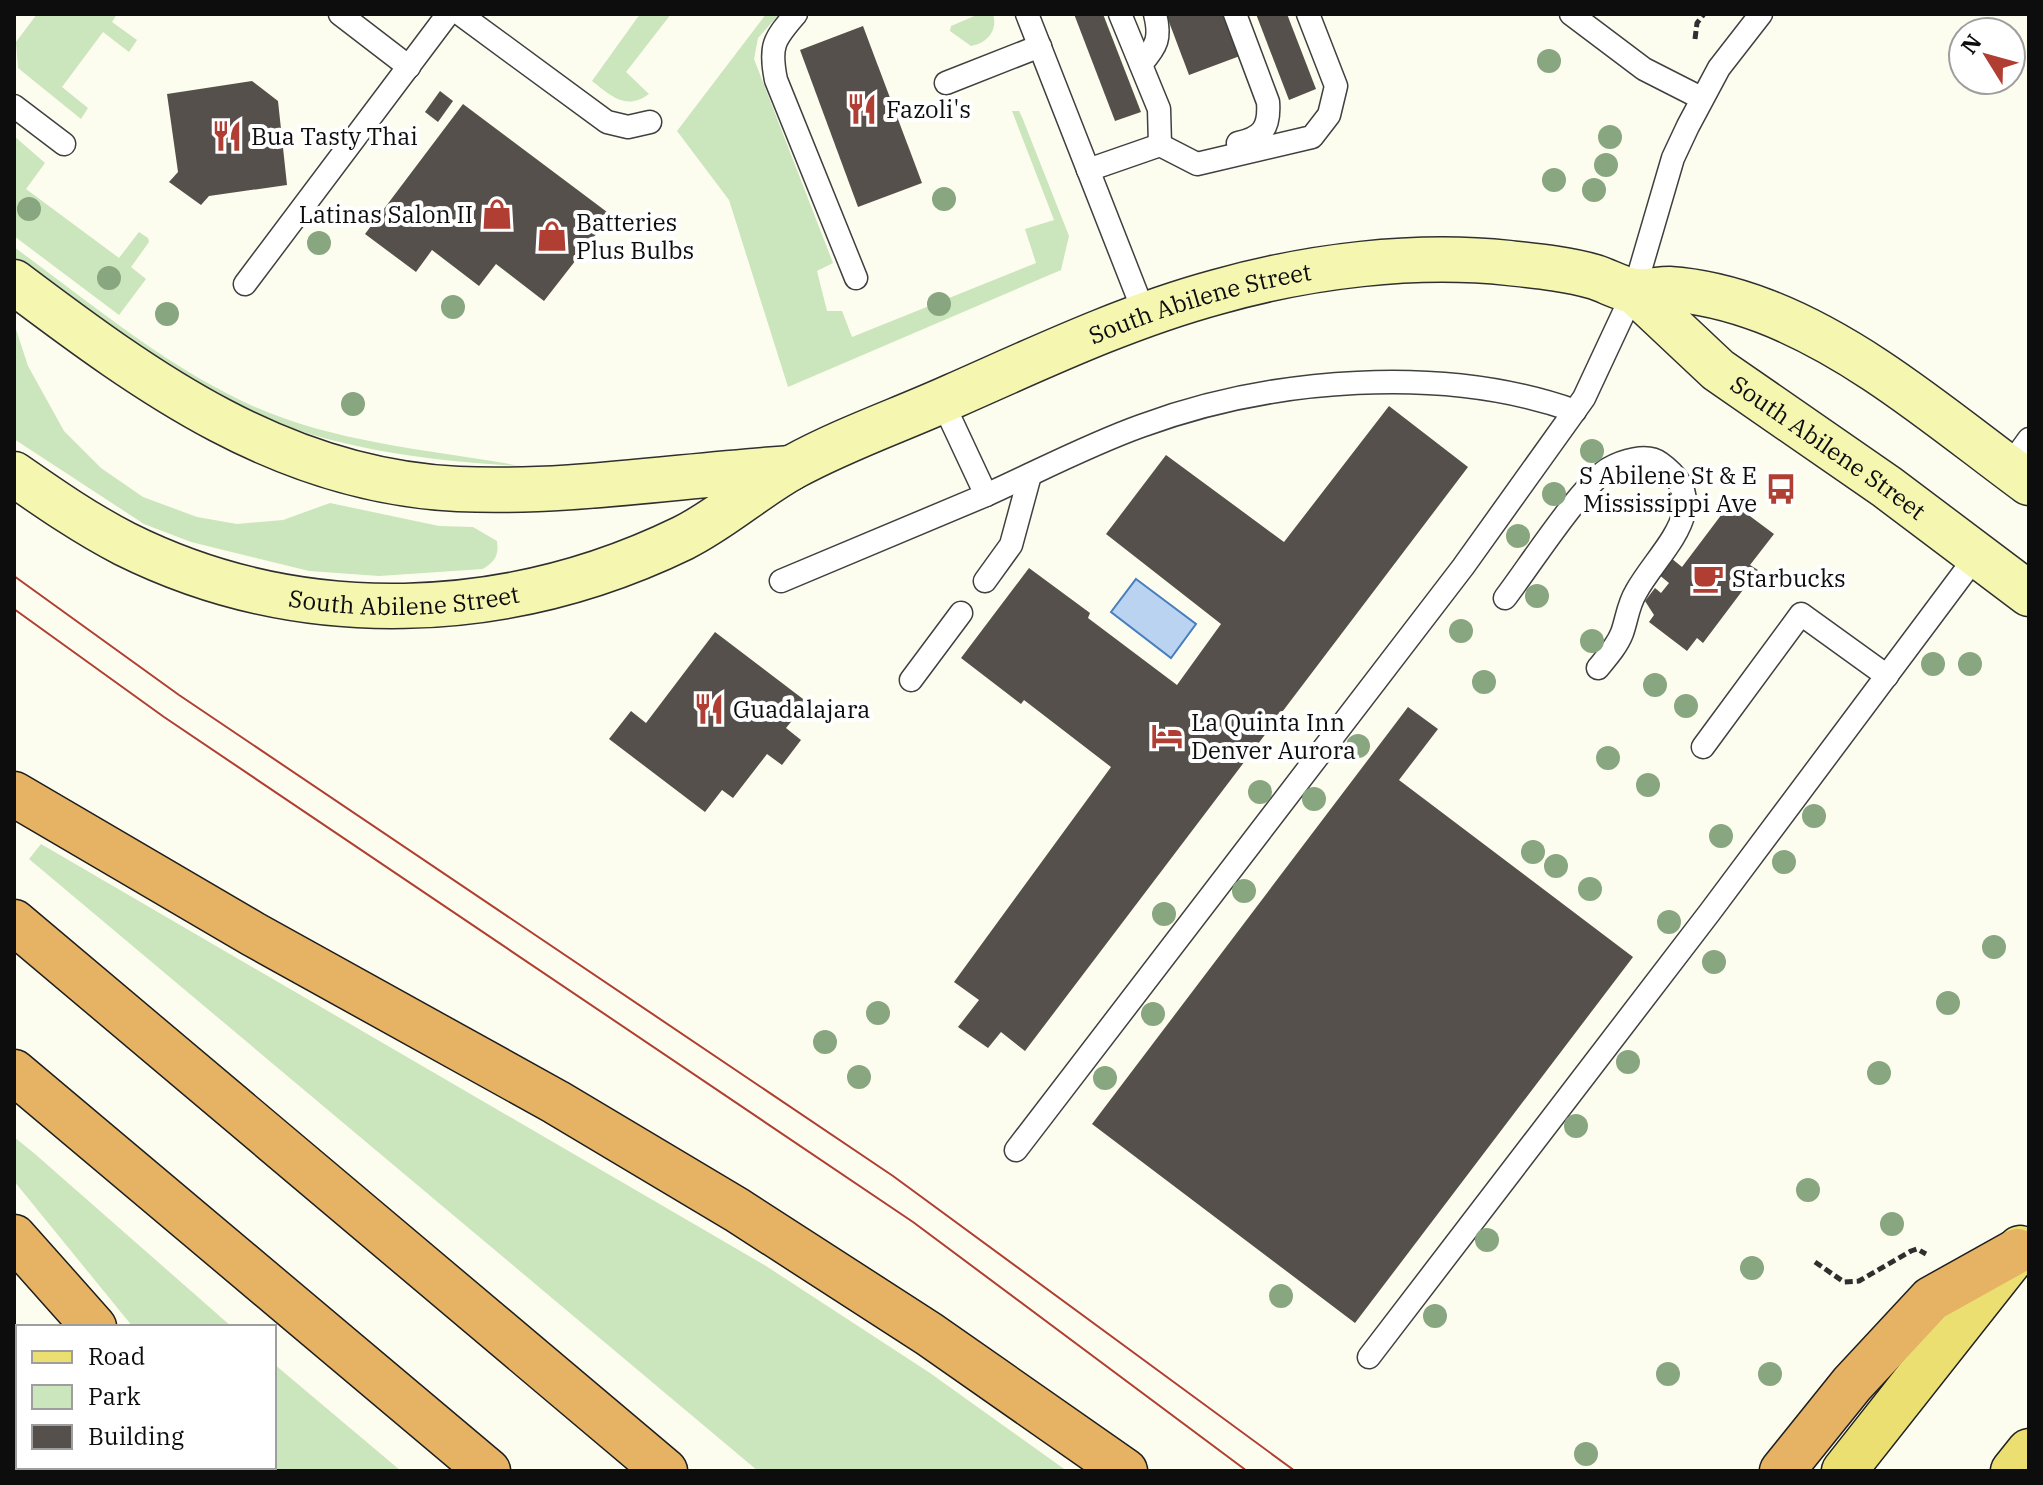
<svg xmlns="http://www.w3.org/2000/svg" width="2043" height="1485" font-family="'IBM Plex Serif',serif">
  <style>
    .green { fill: #cbe5bc }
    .water { fill: #b9d3f0; stroke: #477ec0; stroke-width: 2 }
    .building { fill: #55504b }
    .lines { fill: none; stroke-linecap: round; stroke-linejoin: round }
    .service-casing { stroke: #404040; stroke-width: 25 }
    .secondary-casing { stroke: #2f2f2f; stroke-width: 47 }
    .primary-casing { stroke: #1e1e1e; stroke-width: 47 }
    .motorway-casing { stroke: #1e1e1e; stroke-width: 47 }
    .path { stroke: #2f2f2f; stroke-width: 5; stroke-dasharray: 8 4; stroke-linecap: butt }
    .service { stroke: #fff; stroke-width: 22 }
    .secondary { stroke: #f5f7b1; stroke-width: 44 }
    .primary { stroke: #ebdf71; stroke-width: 44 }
    .motorway { stroke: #e6b264; stroke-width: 44 }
    .tram { stroke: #b03e33; stroke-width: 2 }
    .tree { fill: #88a67f }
    .labels { text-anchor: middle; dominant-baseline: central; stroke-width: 8; stroke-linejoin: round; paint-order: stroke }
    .poi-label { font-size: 24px; fill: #0d0d0d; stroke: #fff; text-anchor: start }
    .street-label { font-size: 24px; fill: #0d0d0d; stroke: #fff }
  </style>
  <rect width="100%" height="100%" fill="#fdfdef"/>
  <!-- green -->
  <g class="green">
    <polygon points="37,14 117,14 112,22 137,40 129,52 103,32 62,87 88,108 81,119 18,68 16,42"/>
    <path d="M640 14H671L626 72 649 94C626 111 611 96 592 81Z"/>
    <polygon points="766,14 779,14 758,38 754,59 833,263 817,271 827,311 842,311 852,337 1036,263 1025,229 1054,220 1012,111 1019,111 1022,117 1069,236 1061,270 788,387 729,200 677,131"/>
    <path d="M979 14H993C998 31 987 43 971 46L950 31 951 26Z"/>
    <polygon points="14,136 45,163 26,189 119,258 139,232 148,238 149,242 131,267 146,279 119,315 14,236"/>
    <path d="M14 247C88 301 159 361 242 401 329 443 427 449 521 466 382 459 264 436 146 356 100 326 58 290 14 257Z"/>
    <path d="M14 323 28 366 64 431 101 468 143 497 197 517 237 524 283 520 330 503 439 526 473 527 497 541C499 556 495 561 483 569L379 576 309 571 191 542 144 524 14 439Z"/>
    <polygon points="41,844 766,1266 930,1373 1067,1471 758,1471 29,859"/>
    <polygon points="14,1137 35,1154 232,1327 133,1327 14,1181"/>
    <polygon points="274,1364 401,1471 260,1471 257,1467 274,1467"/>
  </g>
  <!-- water -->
  <polygon class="water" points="1136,579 1196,624 1171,658 1111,612"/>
  <!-- building -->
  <g class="building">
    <polygon points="1074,14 1103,14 1141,112 1115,121"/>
    <polygon points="1166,14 1243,14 1256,50 1189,75"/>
    <polygon points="1256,14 1287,14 1316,89 1289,100"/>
    <polygon points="863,26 922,183 858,207 800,50"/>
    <polygon points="252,81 278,101 287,185 209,196 201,205 169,182 178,172 167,94"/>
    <polygon points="440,91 453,101 438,122 425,112"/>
    <polygon points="463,104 611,215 544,301 496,264 479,286 432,250 416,272 365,234"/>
    <polygon points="1389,406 1468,467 1025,1051 1001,1032 988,1048 958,1027 979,1000 954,982 1111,767 1024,700 1021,704 961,658 1029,568 1090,613 1088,618 1177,685 1221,624 1106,534 1166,455 1284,542"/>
    <polygon points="1731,502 1774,534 1750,565 1758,570 1703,643 1697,638 1687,651 1649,622 1654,615 1645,601 1655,588 1661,593 1669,583 1658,574 1671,558 1682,567"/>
    <polygon points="715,632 807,702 786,728 801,740 782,765 767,754 733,798 722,790 705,812 609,739 631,711 646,723"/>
    <polygon points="1408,707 1438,729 1399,780 1633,957 1355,1323 1092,1124"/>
  </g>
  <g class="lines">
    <defs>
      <g id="service">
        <polyline points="340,14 409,67"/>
        <polyline points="460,14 607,122 628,127 650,122"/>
        <path d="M796 14C774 39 769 46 776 80L856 278"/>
        <polyline points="1027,14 1145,315"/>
        <polyline points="1120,14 1159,109 1160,145"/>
        <path d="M1235 14 1268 102C1270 128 1262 138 1238 143"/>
        <polyline points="1571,14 1644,69 1701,98"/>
        <path d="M1141 64C1157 46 1161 38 1155 14"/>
        <polyline points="946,83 1040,46"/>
        <polyline points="14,106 64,144"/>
        <polyline points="1088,170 1160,145 1197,164 1312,137 1329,115 1336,86 1308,14"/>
        <polyline points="245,284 448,14"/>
        <path d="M942 401 986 495C1037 472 1088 445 1141 426 1271 378 1443 364 1575 411"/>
        <polyline points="2008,468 2029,439"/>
        <polyline points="781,581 986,495"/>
        <polyline points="985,581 1011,545 1030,475"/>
        <path d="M1505 598C1528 568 1580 487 1608 469 1622 461 1647 453 1660 463 1719 505 1658 551 1636 592 1628 605 1627 619 1622 633 1617 646 1607 657 1598 668"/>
        <polyline points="911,680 961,613"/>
        <polyline points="1703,747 1801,614 1887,676"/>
        <polyline points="1016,1150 1463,567 1584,398 1634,291 1673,158 1688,126 1719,68 1761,14"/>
        <polyline points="1369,1357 1710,912 1977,555"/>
      </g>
      <g id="secondary">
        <path d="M14 282C148 383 282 481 458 489 569 494 680 475 791 468"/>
        <path id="s1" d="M1634 291 1718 370 1887 487 2029 594"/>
        <path id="s2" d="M14 474C50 499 86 524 125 544 302 632 508 623 683 538 723 518 755 488 793 467 844 439 900 420 953 396 1039 358 1125 317 1217 292 1309 266 1413 253 1509 263 1537 266 1568 269 1595 277 1608 281 1622 290 1636 291 1647 292 1658 289 1669 289 1700 291 1735 300 1764 311 1861 348 1946 422 2029 483"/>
      </g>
      <g id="primary">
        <polyline points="1844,1471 2020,1248"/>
        <polyline points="2013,1471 2029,1451"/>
      </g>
      <g id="motorway">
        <polyline points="14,794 253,934 556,1102 737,1210 929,1334 1125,1471"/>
        <polyline points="14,922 665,1471"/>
        <polyline points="14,1072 488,1471"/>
        <polyline points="14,1237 94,1327"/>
        <polyline points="217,1467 220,1471"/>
        <polyline points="1782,1471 1852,1384 1931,1299 2017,1251"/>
      </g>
    </defs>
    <!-- service casing -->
    <use href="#service" class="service-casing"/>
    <!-- secondary casing -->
    <use href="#secondary" class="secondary-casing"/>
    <!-- primary casing -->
    <use href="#primary" class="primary-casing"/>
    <!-- motorway casing -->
    <use href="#motorway" class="motorway-casing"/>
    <!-- path -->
    <g class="path">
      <polyline points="1695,39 1697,23 1704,14"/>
      <polyline points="1815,1262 1844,1282 1859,1281 1911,1251 1917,1249 1926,1254"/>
    </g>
    <!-- service -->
    <use href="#service" class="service"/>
    <!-- secondary -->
    <use href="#secondary" class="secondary"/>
    <!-- primary -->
    <use href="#primary" class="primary"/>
    <!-- motorway -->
    <use href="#motorway" class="motorway"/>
    <!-- tram -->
    <g class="tram">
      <polyline points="14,576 179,695 893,1176 1295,1471"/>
      <polyline points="14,609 164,717 913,1222 1247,1471"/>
    </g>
  </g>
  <!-- trees -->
  <g class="tree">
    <circle cx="1549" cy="61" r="12"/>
    <circle cx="1610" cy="137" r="12"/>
    <circle cx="1606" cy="165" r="12"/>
    <circle cx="1554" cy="180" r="12"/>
    <circle cx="1594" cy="190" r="12"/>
    <circle cx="944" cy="199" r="12"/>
    <circle cx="29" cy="209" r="12"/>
    <circle cx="319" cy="243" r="12"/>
    <circle cx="109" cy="278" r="12"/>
    <circle cx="939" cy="304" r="12"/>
    <circle cx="453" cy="307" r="12"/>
    <circle cx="167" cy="314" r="12"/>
    <circle cx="353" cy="404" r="12"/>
    <circle cx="1592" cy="451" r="12"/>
    <circle cx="1554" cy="494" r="12"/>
    <circle cx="1518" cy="536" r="12"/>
    <circle cx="1537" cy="596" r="12"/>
    <circle cx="1461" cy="631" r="12"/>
    <circle cx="1592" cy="641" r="12"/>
    <circle cx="1933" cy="664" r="12"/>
    <circle cx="1970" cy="664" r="12"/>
    <circle cx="1484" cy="682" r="12"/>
    <circle cx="1655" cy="685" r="12"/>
    <circle cx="1686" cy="706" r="12"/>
    <circle cx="1358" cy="746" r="12"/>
    <circle cx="1608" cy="758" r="12"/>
    <circle cx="1648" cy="785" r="12"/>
    <circle cx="1260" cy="792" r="12"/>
    <circle cx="1314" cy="799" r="12"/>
    <circle cx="1814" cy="816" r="12"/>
    <circle cx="1721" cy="836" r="12"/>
    <circle cx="1533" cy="852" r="12"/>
    <circle cx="1784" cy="862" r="12"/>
    <circle cx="1556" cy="866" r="12"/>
    <circle cx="1590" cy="889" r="12"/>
    <circle cx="1244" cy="891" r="12"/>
    <circle cx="1164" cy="914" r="12"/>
    <circle cx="1669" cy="922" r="12"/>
    <circle cx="1994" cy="947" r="12"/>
    <circle cx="1714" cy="962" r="12"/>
    <circle cx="1948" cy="1003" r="12"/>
    <circle cx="878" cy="1013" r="12"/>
    <circle cx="1153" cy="1014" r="12"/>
    <circle cx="825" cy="1042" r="12"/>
    <circle cx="1628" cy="1062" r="12"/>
    <circle cx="1879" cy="1073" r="12"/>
    <circle cx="859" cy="1077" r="12"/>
    <circle cx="1105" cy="1078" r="12"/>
    <circle cx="1576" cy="1126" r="12"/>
    <circle cx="1808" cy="1190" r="12"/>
    <circle cx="1892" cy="1224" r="12"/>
    <circle cx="1487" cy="1240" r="12"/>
    <circle cx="1752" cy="1268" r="12"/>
    <circle cx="1281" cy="1296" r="12"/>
    <circle cx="1435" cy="1316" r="12"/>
    <circle cx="1668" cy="1374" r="12"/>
    <circle cx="1770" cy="1374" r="12"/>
    <circle cx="1586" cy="1454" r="12"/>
  </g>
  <!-- icons -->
  <defs>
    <symbol id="restaurant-bare" viewBox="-9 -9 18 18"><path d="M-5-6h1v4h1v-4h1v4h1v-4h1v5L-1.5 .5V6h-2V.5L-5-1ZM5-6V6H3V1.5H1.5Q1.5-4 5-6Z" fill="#b03e33" stroke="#fff" stroke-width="2.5" paint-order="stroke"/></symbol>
    <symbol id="shop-bare" viewBox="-9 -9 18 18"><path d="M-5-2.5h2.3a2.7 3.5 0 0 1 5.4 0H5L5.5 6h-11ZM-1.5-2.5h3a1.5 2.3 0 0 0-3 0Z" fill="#b03e33" stroke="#fff" stroke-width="2.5" paint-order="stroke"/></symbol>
    <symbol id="bus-bare" viewBox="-9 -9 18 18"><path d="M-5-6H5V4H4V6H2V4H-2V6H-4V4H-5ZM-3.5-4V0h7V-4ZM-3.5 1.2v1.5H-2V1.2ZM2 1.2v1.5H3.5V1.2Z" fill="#b03e33" stroke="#fff" stroke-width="2.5" paint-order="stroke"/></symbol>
    <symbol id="cafe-bare" viewBox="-9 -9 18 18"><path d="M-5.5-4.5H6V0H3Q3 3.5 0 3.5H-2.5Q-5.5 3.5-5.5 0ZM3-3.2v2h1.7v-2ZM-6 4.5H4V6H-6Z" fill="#b03e33" stroke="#fff" stroke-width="2.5" paint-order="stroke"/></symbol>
    <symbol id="hotel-bare" viewBox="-9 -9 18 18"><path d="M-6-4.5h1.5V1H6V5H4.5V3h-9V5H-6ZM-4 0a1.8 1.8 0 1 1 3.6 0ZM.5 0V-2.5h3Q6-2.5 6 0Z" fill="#b03e33" stroke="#fff" stroke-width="2.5" paint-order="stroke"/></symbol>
  </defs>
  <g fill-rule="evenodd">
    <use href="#restaurant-bare" x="840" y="87" width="44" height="44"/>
    <use href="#restaurant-bare" x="205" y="114" width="44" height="44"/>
    <use href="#shop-bare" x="475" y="192" width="44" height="44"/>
    <use href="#shop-bare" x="530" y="214" width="44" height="44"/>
    <use href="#bus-bare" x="1759" y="467" width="44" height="44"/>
    <use href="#cafe-bare" x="1686" y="556" width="44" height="44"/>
    <use href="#restaurant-bare" x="687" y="687" width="44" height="44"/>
    <use href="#hotel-bare" x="1145" y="714" width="44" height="44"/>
  </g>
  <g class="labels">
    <!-- poi labels -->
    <g class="poi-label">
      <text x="886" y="109">Fazoli's</text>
      <text x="251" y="136">Bua Tasty Thai</text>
      <text x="473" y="214" text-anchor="end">Latinas Salon II</text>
      <text x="576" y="222">Batteries<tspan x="576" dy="28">Plus Bulbs</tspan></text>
      <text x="1757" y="475" text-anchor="end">S Abilene St &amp; E<tspan x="1757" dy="28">Mississippi Ave</tspan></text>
      <text x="1732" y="578">Starbucks</text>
      <text x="733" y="709">Guadalajara</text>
      <text x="1191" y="722">La Quinta Inn<tspan x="1191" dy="28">Denver Aurora</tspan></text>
    </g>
    <!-- street labels -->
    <g class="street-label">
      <text stroke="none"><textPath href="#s2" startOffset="1280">South Abilene Street</textPath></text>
      <text stroke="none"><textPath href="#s1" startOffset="250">South Abilene Street</textPath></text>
      <text stroke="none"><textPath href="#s2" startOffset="420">South Abilene Street</textPath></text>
    </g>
  </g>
  <!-- border -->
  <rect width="2043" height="1485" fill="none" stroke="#0d0d0d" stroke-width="32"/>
  <!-- legend -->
  <rect x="16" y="1325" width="260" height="144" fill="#ffffff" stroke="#9e9e9e" stroke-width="2"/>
  <rect x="32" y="1351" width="40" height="12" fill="#ebdf71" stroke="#9e9e9e" stroke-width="2"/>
  <text x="88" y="1365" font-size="24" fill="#0d0d0d">Road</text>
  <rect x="32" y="1385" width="40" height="24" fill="#cbe5bc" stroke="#9e9e9e" stroke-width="2"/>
  <text x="88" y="1405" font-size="24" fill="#0d0d0d">Park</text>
  <rect x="32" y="1425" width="40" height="24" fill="#55504b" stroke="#9e9e9e" stroke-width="2"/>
  <text x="88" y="1445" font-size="24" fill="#0d0d0d">Building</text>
  <!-- north arrow -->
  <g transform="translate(1987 56) rotate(307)"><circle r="38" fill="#ffffff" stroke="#9e9e9e" stroke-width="2"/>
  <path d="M0-6L14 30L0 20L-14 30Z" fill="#b03e33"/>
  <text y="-12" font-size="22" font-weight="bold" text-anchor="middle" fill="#0d0d0d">N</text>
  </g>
</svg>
